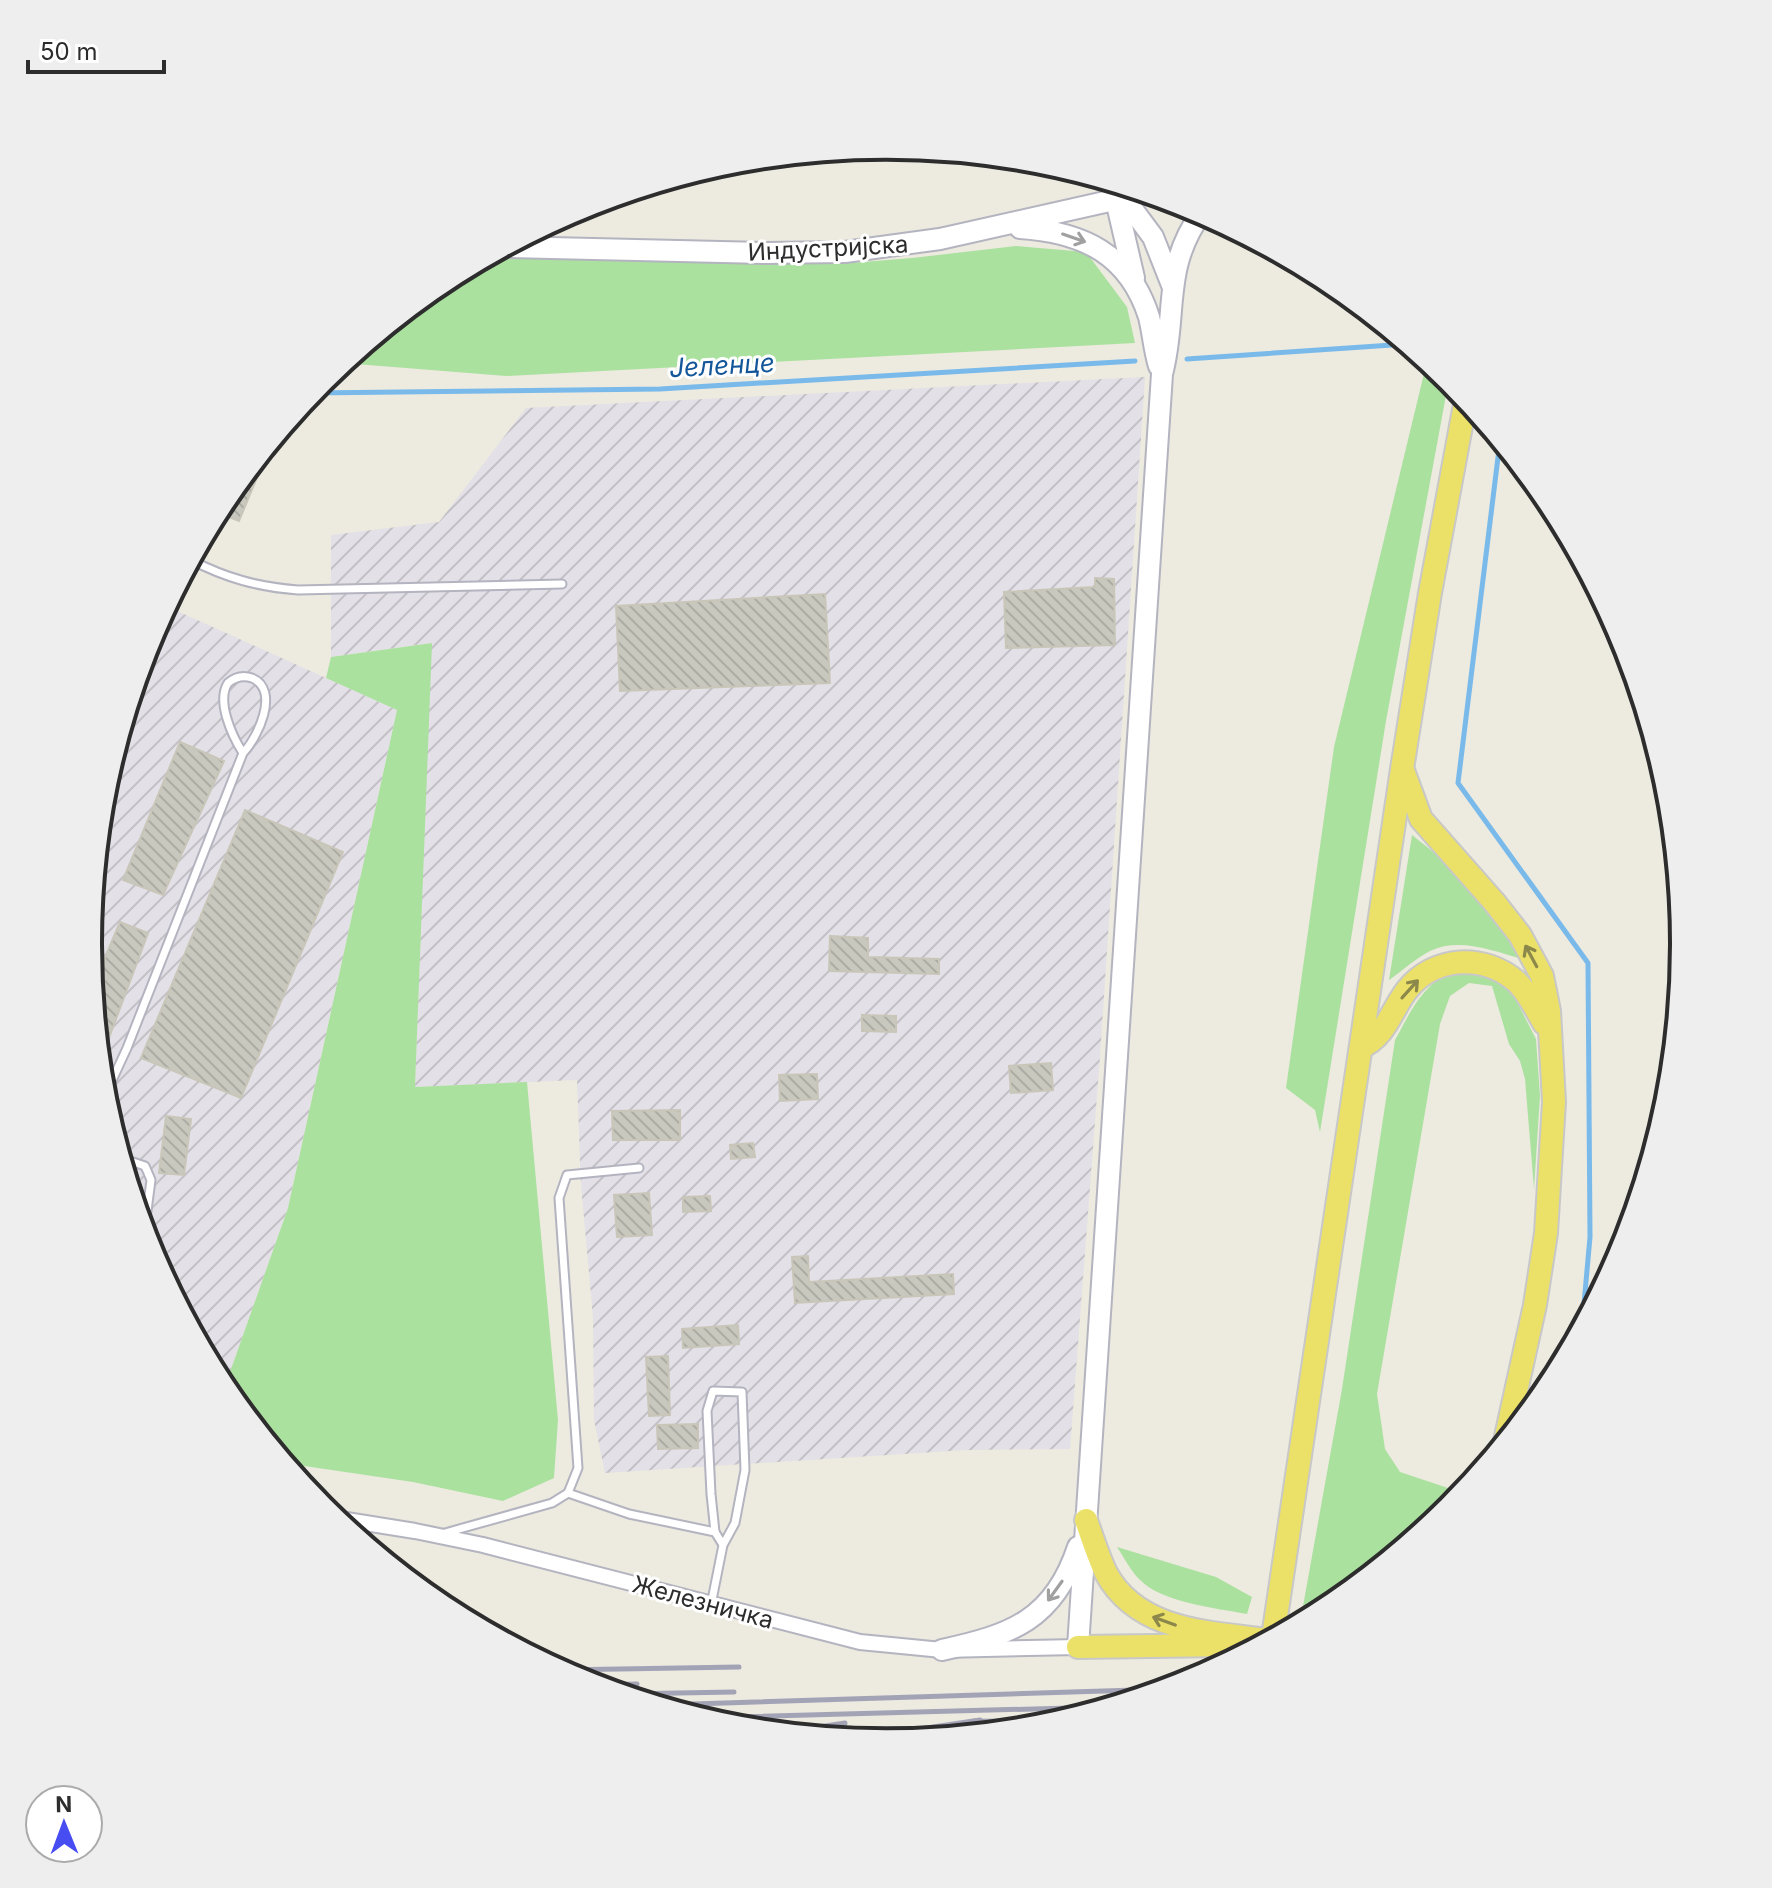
<svg xmlns="http://www.w3.org/2000/svg" width="1772" height="1888" font-family="Inter,sans-serif">
  <style>
    .industrial { fill: url(#industrial-furrows) }
    .grass { fill: #abe19f }
    .lines { fill: none; stroke-linecap: round; stroke-linejoin: round }
    .stream { stroke: #79baea; stroke-width: 5 }
    .building { fill: url(#building-back-hatch); stroke: #c9c6b9; stroke-width: 2 }
    .lane-casing { stroke: #b3b4bf; stroke-width: 11 }
    .street-casing { stroke: #b3b4bf; stroke-width: 18 }
    .secondary-casing { stroke: #b3b4bf; stroke-width: 24 }
    .primary-casing { stroke: #c8c8c8; stroke-width: 26 }
    .lane { stroke: #fff; stroke-width: 7 }
    .street { stroke: #fff; stroke-width: 14 }
    .secondary { stroke: #fff; stroke-width: 20 }
    .primary { stroke: #ebe168; stroke-width: 22 }
    .rail { stroke: #a3a3b6; stroke-width: 5 }
    .oneway { stroke: #a0a0a0 }
    .oneway2 { stroke: #8c874a }
    .labels { text-anchor: middle; dominant-baseline: central; stroke-width: 6; stroke-linejoin: round; paint-order: stroke }
    .street-label { font-size: 24px; fill: #2d2d2d; stroke: #fff }
    .water-label { font-size: 26px; font-style: italic; fill: #14569a; stroke: #fff }
    .rim { fill: none; stroke: #2d2d2d; stroke-width: 4 }
  </style>
  <defs>
    <pattern id="industrial-furrows" width="10" height="10" patternUnits="userSpaceOnUse" patternTransform="scale(2)"><rect width="10" height="10" fill="#e3e0e7"/><path d="M-1 1l2-2M0 10L10 0M9 11l2-2" fill="none" stroke="#c3c0c6"/></pattern>
    <pattern id="building-back-hatch" width="6" height="6" patternUnits="userSpaceOnUse" patternTransform="scale(2)"><rect width="6" height="6" fill="#c9c8be"/><path d="M-1 5l2 2M0 0l6 6M5-1l2 2" fill="none" stroke="#adaca4"/></pattern>
  </defs>
  <rect width="100%" height="100%" fill="#edeae0"/>
  <!-- industrial -->
  <g class="industrial">
    <polygon points="1145,377 1100,1056 1070,1449 966,1450 605,1473 594,1420 593,1317 581,1185 577,1080 415,1087 431,643 331,657 331,535 439,522 526,408"/>
    <polygon points="166,606 397,710 288,1208 224,1389 149,1249 103,1099 88,944 103,788 149,638"/>
  </g>
  <!-- grass -->
  <g class="grass">
    <polygon points="1016,246 1086,252 1127,307 1135,343 506,376 343,363 443,280 489,256 838,264 912,258"/>
    <polygon points="1427,361 1449,379 1386,721 1320,1132 1315,1110 1286,1088 1334,747"/>
    <polygon points="432,643 415,1087 527,1082 558,1420 554,1478 503,1501 413,1482 284,1463 224,1389 288,1208 397,710 326,678 331,657"/>
    <path d="M1412 835C1456 869 1497 909 1522 959 1493 951 1460 937 1430 951 1416 958 1402 971 1389 980Z"/>
    <path d="M1483 970 1501 977 1513 994 1536 1039 1540 1096 1534 1189 1525 1079 1520 1061 1509 1044 1492 986 1469 983 1450 996 1440 1024 1377 1394 1385 1449 1400 1472 1463 1493 1450 1509 1329 1608 1300 1623 1342 1389 1395 1040C1409 1015 1422 984 1451 973 1460 970 1473 971 1483 970Z"/>
    <path d="M1117 1547 1216 1577 1252 1597 1247 1614C1216 1608 1162 1603 1139 1579 1130 1570 1124 1557 1117 1547Z"/>
  </g>
  <g class="lines">
    <!-- stream -->
    <g class="stream">
      <polyline points="1187,359 1407,344"/>
      <polyline points="311,393 660,389 1135,361"/>
      <polyline points="1500,441 1458,783 1588,963 1590,1237 1582,1326"/>
    </g>
  </g>
  <!-- building -->
  <g class="building">
    <polygon points="265,449 268,451 239,521 216,512 223,500"/>
    <polygon points="1095,578 1114,579 1115,645 1006,648 1004,592 1095,587"/>
    <polygon points="825,594 830,683 620,691 616,606"/>
    <polygon points="180,742 224,761 163,895 123,880"/>
    <polygon points="245,810 343,852 241,1098 141,1058"/>
    <polygon points="120,922 148,933 100,1062 92,988"/>
    <polygon points="830,936 868,938 868,957 939,959 939,974 829,971"/>
    <polygon points="862,1015 896,1016 896,1032 862,1031"/>
    <polygon points="1051,1063 1053,1090 1011,1093 1009,1066"/>
    <polygon points="817,1074 818,1099 780,1101 779,1075"/>
    <polygon points="680,1110 680,1140 613,1140 612,1111"/>
    <polygon points="166,1116 191,1119 184,1175 159,1173"/>
    <polygon points="753,1143 755,1157 731,1159 730,1145"/>
    <polygon points="649,1193 652,1235 617,1237 614,1195"/>
    <polygon points="710,1196 711,1211 683,1212 683,1197"/>
    <polygon points="808,1256 809,1282 953,1274 954,1294 795,1303 792,1257"/>
    <polygon points="738,1325 739,1344 683,1348 682,1329"/>
    <polygon points="668,1356 670,1415 649,1416 646,1357"/>
    <polygon points="698,1424 698,1448 658,1449 657,1425"/>
  </g>
  <g class="lines">
    <defs>
      <g id="lane">
        <path d="M191 560C226 578 258 587 298 590L562 584"/>
        <path d="M103 1100 127 1048 243 753C257 739 281 690 252 678 243 675 235 677 228 683 216 701 232 736 243 753"/>
        <polyline points="121,1158 145,1166 151,1180 144,1234"/>
        <polyline points="568,1493 629,1514 715,1532"/>
        <polyline points="445,1533 552,1503 568,1493 578,1468 559,1198 567,1175 639,1168"/>
        <polyline points="711,1605 723,1545 735,1523 745,1470 742,1392 713,1391 707,1411 711,1494 715,1532 723,1545"/>
      </g>
      <polyline id="street" points="334,1518 415,1531 483,1545 860,1642 942,1650 1078,1647"/>
      <g id="secondary">
        <polyline points="1124,198 1153,237 1172,285"/>
        <polyline points="1116,200 1134,278"/>
        <path d="M1020 228C1083 232 1129 254 1149 317 1153 333 1154 350 1159 366"/>
        <polyline points="506,247 765,253 845,252 940,239 1145,193"/>
        <path d="M1078 1647 1162 374C1178 314 1161 269 1202 212"/>
        <path d="M942 1650C1011 1635 1054 1620 1078 1547"/>
      </g>
      <g id="primary">
        <polyline points="1404,773 1421,819 1495,903 1520,935 1542,976 1549,1011 1554,1102 1546,1233 1535,1305 1505,1441"/>
        <path d="M1361 1047C1385 1038 1392 1009 1407 990 1434 956 1484 953 1517 982 1529 994 1535 1008 1544 1023"/>
        <path d="M1086 1520C1092 1537 1098 1556 1106 1573 1138 1632 1210 1632 1268 1640"/>
        <polyline points="1273,1637 1402,769 1430,593 1466,399"/>
        <polyline points="1078,1647 1228,1645"/>
      </g>
    </defs>
    <!-- lane casing -->
    <use href="#lane" class="lane-casing"/>
    <!-- street casing -->
    <use href="#street" class="street-casing"/>
    <!-- secondary casing -->
    <use href="#secondary" class="secondary-casing"/>
    <!-- primary casing -->
    <use href="#primary" class="primary-casing"/>
    <!-- lane -->
    <use href="#lane" class="lane"/>
    <!-- street -->
    <use href="#street" class="street"/>
    <!-- secondary -->
    <use href="#secondary" class="secondary"/>
    <!-- primary -->
    <use href="#primary" class="primary"/>
    <!-- rail -->
    <g class="rail">
      <polyline points="559,1670 739,1667"/>
      <polyline points="592,1685 637,1684"/>
      <polyline points="622,1694 734,1692"/>
      <polyline points="660,1705 1167,1689"/>
      <polyline points="700,1718 1105,1707"/>
      <polyline points="974,1721 1056,1722"/>
      <polyline points="785,1732 845,1723"/>
      <polyline points="853,1739 980,1720"/>
    </g>
  </g>
  <!-- one-way arrows -->
  <defs><path id="oneway-shaft" d="M-6 0H5M1.5-3L5.5 0L1.5 3" fill="none" stroke-width="1.6" stroke-linecap="round" stroke-linejoin="round" transform="scale(2)"/></defs>
  <g class="oneway">
    <use href="#oneway-shaft" transform="translate(1074 238) rotate(19)"/>
    <use href="#oneway-shaft" transform="translate(1055 1591) rotate(126)"/>
  </g>
  <g class="oneway2">
    <use href="#oneway-shaft" transform="translate(1531 956) rotate(-118)"/>
    <use href="#oneway-shaft" transform="translate(1410 989) rotate(-48)"/>
    <use href="#oneway-shaft" transform="translate(1164 1621) rotate(-160)"/>
  </g>
  <g class="labels">
    <!-- street labels -->
    <g class="street-label">
      <text transform="translate(828 248) rotate(-3)">Индустријска</text>
      <text transform="translate(703 1602) rotate(15)">Железничка</text>
    </g>
    <!-- water labels -->
    <g class="water-label">
      <text transform="translate(722 365) rotate(-3)">Јеленце</text>
    </g>
  </g>
  <!-- crop -->
  <path d="M0 0H1772V1888H0ZM102 944a784 784 0 1 1 1568 0a784 784 0 1 1-1568 0Z" fill="#eee" fill-rule="evenodd"/>
  <path class="rim" d="M102 944a784 784 0 1 1 1568 0a784 784 0 1 1-1568 0Z"/>
  <!-- north arrow -->
  <g transform="translate(64 1824) rotate(359)"><circle r="38" fill="#ffffff" stroke="#ababab" stroke-width="2"/>
  <path d="M0-6L14 30L0 20L-14 30Z" fill="#484df2"/>
  <text y="-12" font-size="22" font-weight="bold" text-anchor="middle" fill="#2d2d2d">N</text>
  </g>
  <!-- scale -->
  <path d="M28 60v12h136v-12" fill="none" stroke="#2d2d2d" stroke-width="4"/>
  <text x="40" y="60" font-size="24" fill="#2d2d2d" stroke="#ffffff" stroke-width="6" paint-order="stroke">50 m</text>
</svg>
